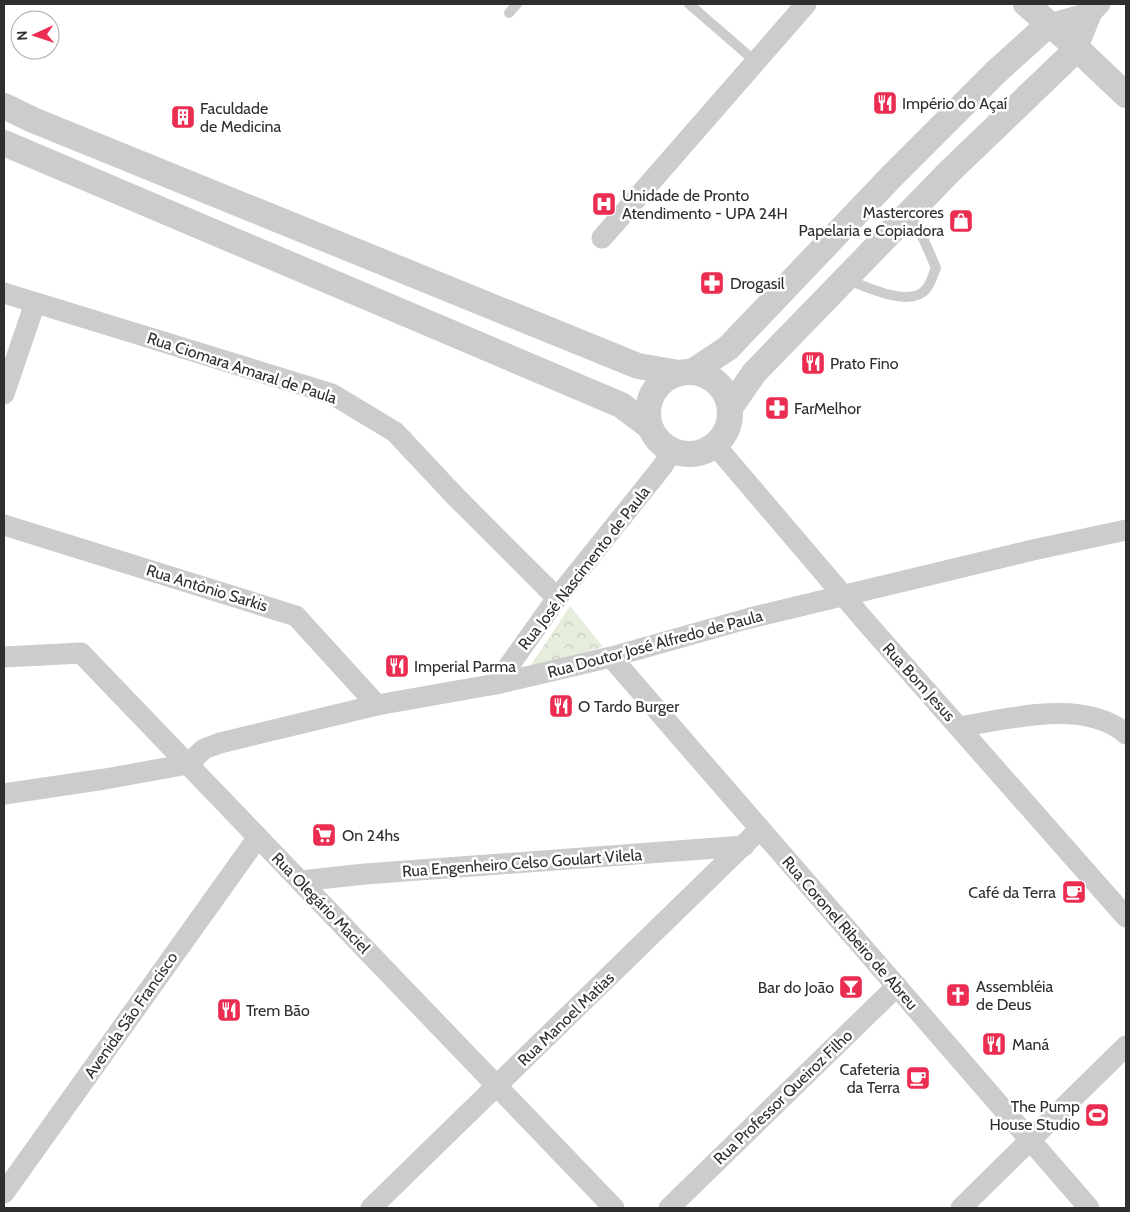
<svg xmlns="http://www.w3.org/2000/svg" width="1130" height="1212" font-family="Cabin,sans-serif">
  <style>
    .forest { fill: url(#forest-crowns) }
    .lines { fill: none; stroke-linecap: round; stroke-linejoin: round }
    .service { stroke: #ccc; stroke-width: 10 }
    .minor { stroke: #ccc; stroke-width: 21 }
    .tertiary { stroke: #ccc; stroke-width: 26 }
    .labels { text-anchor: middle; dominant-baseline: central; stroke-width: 5; stroke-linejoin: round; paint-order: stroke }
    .poi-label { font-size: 16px; fill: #2f2f2f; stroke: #fff; text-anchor: start }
    .street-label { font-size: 16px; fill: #2f2f2f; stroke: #fff }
  </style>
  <defs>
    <pattern id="forest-crowns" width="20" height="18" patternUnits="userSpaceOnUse" patternTransform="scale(1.25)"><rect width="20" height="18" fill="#e7eddd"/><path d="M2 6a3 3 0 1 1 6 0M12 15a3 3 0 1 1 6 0" fill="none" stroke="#c6ccbe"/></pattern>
  </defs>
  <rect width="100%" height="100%" fill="#fff"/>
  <!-- forest -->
  <polygon class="forest" points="570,606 603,647 529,668"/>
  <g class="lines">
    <!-- service -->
    <g class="service">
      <polyline points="689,4 756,62"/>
      <polyline points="509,13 517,4"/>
      <path d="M846 279C865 286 911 309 926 289 931 284 933 274 936 268L924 240 908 216"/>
    </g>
    <!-- minor -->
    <g class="minor">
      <polyline points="1049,24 1092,12"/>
      <polyline points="1077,49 1092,12 1100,4"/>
      <polyline points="602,238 806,4"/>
      <polyline points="4,293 332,394 395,432 456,497 557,598"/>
      <polyline points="4,394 35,303"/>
      <polyline points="715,445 865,621 1126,917"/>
      <polyline points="4,525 296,616 377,705"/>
      <polyline points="4,657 81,653 614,1208"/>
      <polyline points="611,657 1089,1208"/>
      <polyline points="496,684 557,598 662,467 672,451"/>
      <path d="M959 727C1008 719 1085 698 1126 734"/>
      <polyline points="4,794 105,779 188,764 204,749 220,743 377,705 496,684 611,657 750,618 1033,550 1126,530"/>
      <polyline points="300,881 365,874 744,846"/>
      <polyline points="4,1193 258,837"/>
      <polyline points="371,1208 760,829"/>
      <polyline points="669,1208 897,986"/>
      <polyline points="961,1208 1126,1046"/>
    </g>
    <!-- tertiary -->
    <g class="tertiary">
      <polyline points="1026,4 1068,40 1126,95"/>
      <polyline points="4,106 33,120 638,366 679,373"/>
      <polyline points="4,143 621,405 649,426"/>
      <circle cx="689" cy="413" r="41"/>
      <polyline points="692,372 728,348 891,177 996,72 1049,24"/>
      <polyline points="730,408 754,373 852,272 949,172 1077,49"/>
    </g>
  </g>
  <!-- icons -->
  <defs>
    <symbol id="restaurant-square" viewBox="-11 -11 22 22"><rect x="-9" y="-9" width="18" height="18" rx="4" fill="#ea2d51" stroke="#fff"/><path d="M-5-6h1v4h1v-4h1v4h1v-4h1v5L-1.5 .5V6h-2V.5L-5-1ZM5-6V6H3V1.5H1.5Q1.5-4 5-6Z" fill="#fff"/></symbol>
    <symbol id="building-square" viewBox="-11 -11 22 22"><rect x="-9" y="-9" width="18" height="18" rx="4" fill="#ea2d51" stroke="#fff"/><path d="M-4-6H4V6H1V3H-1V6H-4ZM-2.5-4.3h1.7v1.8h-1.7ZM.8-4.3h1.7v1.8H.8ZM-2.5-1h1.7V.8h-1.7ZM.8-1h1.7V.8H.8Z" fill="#fff"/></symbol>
    <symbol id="hospital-square" viewBox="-11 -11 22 22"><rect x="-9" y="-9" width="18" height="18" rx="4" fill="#ea2d51" stroke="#fff"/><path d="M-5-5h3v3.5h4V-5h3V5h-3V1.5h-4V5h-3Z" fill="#fff"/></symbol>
    <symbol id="shop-square" viewBox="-11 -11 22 22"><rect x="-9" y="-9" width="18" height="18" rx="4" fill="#ea2d51" stroke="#fff"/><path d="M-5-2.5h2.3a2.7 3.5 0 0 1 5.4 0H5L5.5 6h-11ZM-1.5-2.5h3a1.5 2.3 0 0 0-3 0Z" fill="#fff"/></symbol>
    <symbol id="pharmacy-square" viewBox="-11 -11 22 22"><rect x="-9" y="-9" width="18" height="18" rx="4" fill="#ea2d51" stroke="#fff"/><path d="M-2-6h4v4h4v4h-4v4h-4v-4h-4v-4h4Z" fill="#fff"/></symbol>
    <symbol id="supermarket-square" viewBox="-11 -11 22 22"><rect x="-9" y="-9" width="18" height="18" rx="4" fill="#ea2d51" stroke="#fff"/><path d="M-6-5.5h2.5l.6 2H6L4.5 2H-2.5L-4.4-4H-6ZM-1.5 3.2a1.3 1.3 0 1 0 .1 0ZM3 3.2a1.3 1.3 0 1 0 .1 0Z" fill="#fff"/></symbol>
    <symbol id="cafe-square" viewBox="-11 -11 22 22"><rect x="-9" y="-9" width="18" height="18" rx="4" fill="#ea2d51" stroke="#fff"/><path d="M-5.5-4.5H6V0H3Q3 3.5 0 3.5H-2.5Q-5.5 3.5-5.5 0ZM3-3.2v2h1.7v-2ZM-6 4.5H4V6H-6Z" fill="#fff"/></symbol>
    <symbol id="bar-square" viewBox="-11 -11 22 22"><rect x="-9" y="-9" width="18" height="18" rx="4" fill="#ea2d51" stroke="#fff"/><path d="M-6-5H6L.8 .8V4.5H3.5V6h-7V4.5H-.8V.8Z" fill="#fff"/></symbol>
    <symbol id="church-square" viewBox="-11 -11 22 22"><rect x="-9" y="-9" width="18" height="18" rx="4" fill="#ea2d51" stroke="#fff"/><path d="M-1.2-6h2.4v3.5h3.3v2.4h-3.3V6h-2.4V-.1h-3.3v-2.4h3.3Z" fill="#fff"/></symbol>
    <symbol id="stadium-square" viewBox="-11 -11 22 22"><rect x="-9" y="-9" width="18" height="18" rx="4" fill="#ea2d51" stroke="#fff"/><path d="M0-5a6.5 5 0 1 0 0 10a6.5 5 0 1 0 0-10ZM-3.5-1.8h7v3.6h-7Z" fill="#fff"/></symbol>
  </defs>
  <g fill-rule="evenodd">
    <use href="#restaurant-square" x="871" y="89" width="28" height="28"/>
    <use href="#building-square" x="169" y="103" width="28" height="28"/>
    <use href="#hospital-square" x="590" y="190" width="28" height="28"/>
    <use href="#shop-square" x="947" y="207" width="28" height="28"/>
    <use href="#pharmacy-square" x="698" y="269" width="28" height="28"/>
    <use href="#restaurant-square" x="799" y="349" width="28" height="28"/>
    <use href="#pharmacy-square" x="763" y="394" width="28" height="28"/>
    <use href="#restaurant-square" x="383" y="652" width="28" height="28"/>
    <use href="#restaurant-square" x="547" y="692" width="28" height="28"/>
    <use href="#supermarket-square" x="310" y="821" width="28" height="28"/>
    <use href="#cafe-square" x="1060" y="878" width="28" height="28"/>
    <use href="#bar-square" x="837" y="973" width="28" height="28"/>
    <use href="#church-square" x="944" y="981" width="28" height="28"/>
    <use href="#restaurant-square" x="215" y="996" width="28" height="28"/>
    <use href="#restaurant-square" x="980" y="1030" width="28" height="28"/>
    <use href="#cafe-square" x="904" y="1064" width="28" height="28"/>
    <use href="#stadium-square" x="1083" y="1101" width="28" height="28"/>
  </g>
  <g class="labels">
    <!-- poi labels -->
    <g class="poi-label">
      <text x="902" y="103">Império do Açaí</text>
      <text x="200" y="108">Faculdade<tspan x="200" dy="18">de Medicina</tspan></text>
      <text x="622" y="195">Unidade de Pronto<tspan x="622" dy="18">Atendimento - UPA 24H</tspan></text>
      <text x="944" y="212" text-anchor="end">Mastercores<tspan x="944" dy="18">Papelaria e Copiadora</tspan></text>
      <text x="730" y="283">Drogasil</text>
      <text x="830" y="363">Prato Fino</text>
      <text x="794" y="408">FarMelhor</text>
      <text x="414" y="666">Imperial Parma</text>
      <text x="578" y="706">O Tardo Burger</text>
      <text x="342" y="835">On 24hs</text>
      <text x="1056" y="892" text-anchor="end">Café da Terra</text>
      <text x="976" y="986">Assembléia<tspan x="976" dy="18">de Deus</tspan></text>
      <text x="834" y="987" text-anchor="end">Bar do João</text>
      <text x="246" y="1010">Trem Bão</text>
      <text x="1012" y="1044">Maná</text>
      <text x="900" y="1069" text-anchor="end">Cafeteria<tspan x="900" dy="18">da Terra</tspan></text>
      <text x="1080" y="1106" text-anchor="end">The Pump<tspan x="1080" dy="18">House Studio</tspan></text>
    </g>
    <!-- street labels -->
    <g class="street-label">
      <text transform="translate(242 368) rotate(18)">Rua Ciomara Amaral de Paula</text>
      <text transform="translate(584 568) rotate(-52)">Rua José Nascimento de Paula</text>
      <text transform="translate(207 588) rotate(17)">Rua Antônio Sarkis</text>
      <text transform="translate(655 644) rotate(-15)">Rua Doutor José Alfredo de Paula</text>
      <text transform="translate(919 682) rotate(48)">Rua Bom Jesus</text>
      <text transform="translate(522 863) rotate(-4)">Rua Engenheiro Celso Goulart Vilela</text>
      <text transform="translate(321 903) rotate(46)">Rua Olegário Maciel</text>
      <text transform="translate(850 933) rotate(49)">Rua Coronel Ribeiro de Abreu</text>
      <text transform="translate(131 1015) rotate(-55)">Avenida São Francisco</text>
      <text transform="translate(566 1019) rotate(-44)">Rua Manoel Matias</text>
      <text transform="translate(783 1097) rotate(-44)">Rua Professor Queiroz Filho</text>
    </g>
  </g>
  <!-- border -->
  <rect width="1130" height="1212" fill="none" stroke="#2f2f2f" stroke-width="10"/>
  <!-- north arrow -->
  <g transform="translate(35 35) rotate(267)"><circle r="24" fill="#ffffff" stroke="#acacac"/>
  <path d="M0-4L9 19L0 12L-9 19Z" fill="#ea2d51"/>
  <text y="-8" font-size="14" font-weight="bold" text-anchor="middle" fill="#2f2f2f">N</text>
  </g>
</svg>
